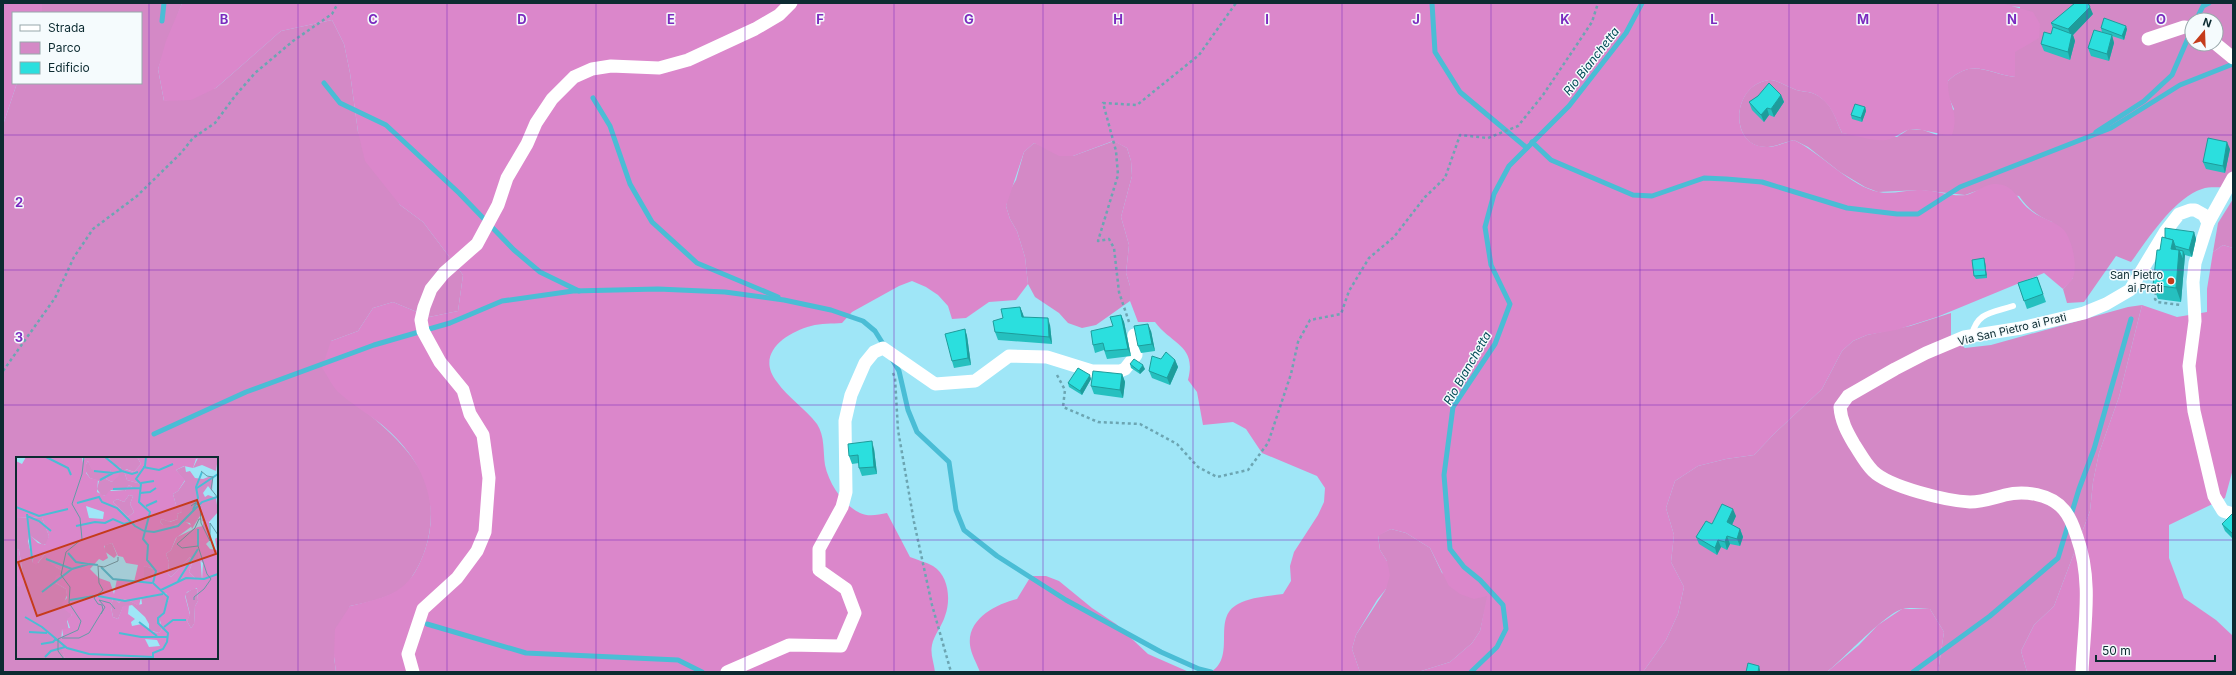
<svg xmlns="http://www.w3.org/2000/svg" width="2236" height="675" font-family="Inter,sans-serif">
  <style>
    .green { fill: #d489c6; fill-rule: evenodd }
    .forest { fill: #db87cb }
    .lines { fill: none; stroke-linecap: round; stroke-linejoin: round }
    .stream { stroke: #4abdd5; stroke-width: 5 }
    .path { stroke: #6ca5b2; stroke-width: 2.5; stroke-dasharray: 3 3; stroke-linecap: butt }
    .lane { stroke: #fff; stroke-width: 6 }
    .street { stroke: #fff; stroke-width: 13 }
    .wall { fill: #25c0bf }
    .shaded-wall { fill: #1e9c9b }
    .building { fill: #2bdfde; stroke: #1e9c9b }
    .grid { fill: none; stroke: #7b2cbf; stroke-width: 1; stroke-opacity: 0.55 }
    .poi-dot { fill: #c53b1b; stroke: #f5fbfd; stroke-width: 1.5 }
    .labels { text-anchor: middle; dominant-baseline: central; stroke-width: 3; stroke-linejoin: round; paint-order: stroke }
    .poi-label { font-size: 11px; fill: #0c2b31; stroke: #f5fbfd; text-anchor: end }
    .street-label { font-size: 11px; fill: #0c2b31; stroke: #f5fbfd }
    .water-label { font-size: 12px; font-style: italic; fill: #014956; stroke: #f5fbfd }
    .inset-river { fill: none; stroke: #4abdd5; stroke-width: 2 }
    .inset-road { fill: none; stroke: #649ba8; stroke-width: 1 }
    .view { fill: #c53b1b; fill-opacity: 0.15; stroke: #c53b1b; stroke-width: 2 }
    .inset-edge { fill: none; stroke: #0c2b31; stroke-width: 2 }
    .grid-label { font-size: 13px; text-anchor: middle; font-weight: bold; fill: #7b2cbf; stroke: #f5fbfd; stroke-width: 3; stroke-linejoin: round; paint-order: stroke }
  </style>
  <rect width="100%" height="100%" fill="#9fe6f7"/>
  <!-- green -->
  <g class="green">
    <path d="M42 3H182L158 69 164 101 216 88 281 31 332 20 344 44 350 73 358 132 400 205 423 222 463 275 458 311 429 317 393 302 373 308 358 331 331 341 337 390C367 413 399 435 419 468 438 499 433 545 413 575 411 578 408 584 405 587 389 598 368 602 350 606L334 657 336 672H3V125L17 83H141V13H42ZM17 458H217V658H17Z"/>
    <path d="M2001 3H2233V188C2223 188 2211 186 2202 189 2174 198 2148 239 2131 262L2116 256 2084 302 2067 303 2063 289 2073 278 2052 222C2037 216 2028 209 2019 196L1979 190 1965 195 1920 190 1878 192 1865 187 1840 172 1808 147 1794 140C1786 142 1776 146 1768 147 1729 149 1730 85 1769 80 1776 79 1787 87 1794 89 1800 92 1807 91 1812 93 1832 101 1834 116 1842 133L1897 137 1909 129 1923 130 1937 135 1954 109 1948 96V81C1973 58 1985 73 2015 77V52L2020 7 2006 6ZM2192 20H2216V44H2192Z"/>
    <polygon points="1114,141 1127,148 1131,161 1132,176 1121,217 1129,245 1126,273 1130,286 1130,301 1096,325 1082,328 1068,323 1059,313 1035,297 1028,284 1025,257 1017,231 1010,219 1006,206 1009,192 1016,180 1024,152 1034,143 1073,156"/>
    <polygon points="2233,199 2233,248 2223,245 2213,252 2218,223"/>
    <path d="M2142 305 2119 397 2099 453 2093 482 2090 511 2054 606 2034 625 2021 651 2027 672H1938L1944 632 1930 609C1922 609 1911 607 1903 609 1888 611 1842 660 1827 672H1643L1666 640 1678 614 1684 587 1671 562 1674 535 1666 508 1675 481 1698 466 1726 459 1754 455 1776 432 1822 389 1842 351 1853 341 1867 335 1910 326 1951 313V337L1965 348 1991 345 2128 307Z"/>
    <polygon points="1391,529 1406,533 1430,548 1442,573 1488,596 1480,631 1472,643 1450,662 1418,672 1360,672 1352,649 1356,635 1386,589 1387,561 1380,550 1378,535"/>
  </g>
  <!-- forest -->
  <g class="forest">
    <polygon points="3,3 42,3 42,13 13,13 13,83 17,83 3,125"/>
    <path d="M182 3H2001L2033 12 2040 24 2039 38 2015 52V77C1986 73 1973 58 1948 81 1947 105 1960 111 1952 135 1937 135 1925 129 1912 129 1903 130 1895 139 1886 140 1875 142 1854 135 1842 133 1834 116 1831 101 1812 93 1807 91 1800 92 1794 89 1787 87 1776 79 1769 80 1731 85 1728 148 1768 147 1776 147 1786 142 1794 140 1821 153 1851 187 1879 192 1893 195 1907 189 1921 190 1935 190 1952 197 1966 195 1975 193 1985 184 1994 184 2013 183 2017 199 2029 209 2039 218 2053 220 2063 229 2072 239 2078 265 2073 278 2071 282 2066 286 2063 289L2044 273 1937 317 1896 330 1867 335 1853 341 1842 351 1822 389 1776 432 1754 455 1726 459 1698 466 1675 481 1666 508 1674 535 1671 562 1684 587 1678 614 1666 640 1643 672H1418L1450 662 1472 643 1480 631 1487 596 1474 599 1460 594 1449 586 1430 548 1406 533 1391 529 1378 536 1380 550 1387 561 1390 575 1386 589 1377 600 1356 635 1352 649 1360 672H1211C1237 656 1211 618 1238 604 1250 597 1269 596 1283 594L1291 581 1290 566 1294 552 1318 515 1324 502 1325 488 1317 476 1262 453 1246 429 1233 422 1203 425 1197 392 1188 380C1197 345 1172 345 1155 322H1138L1130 301V286L1126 273 1129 245 1121 217 1132 176 1131 161 1127 148 1113 141 1073 156H1059L1034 143 1024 152 1006 206 1010 219 1017 231 1025 257 1028 284 1016 300 989 302 966 318 952 319 948 306 938 295 926 287 912 281 899 286 852 312 842 323C832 324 821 323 811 326 785 333 755 354 777 382 788 398 805 408 817 424 825 436 823 452 825 465 829 484 843 505 860 513 868 517 878 515 887 513L910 557C917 560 926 562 933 566 949 576 951 600 945 616 942 626 934 635 932 645 930 654 934 663 935 672H336L334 657 335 629 350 606C391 596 410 593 425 550 442 500 420 456 381 424 367 413 350 403 337 391 331 384 327 375 322 368L331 341 358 331 373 308 393 302 429 317 458 311 463 275 423 222 400 205 365 161 358 132 350 73 344 44 332 20 281 31 216 88 191 100 164 101 158 69 166 41Z"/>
    <polygon points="2223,245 2233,248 2233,469 2225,498 2169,525 2169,558 2184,598 2216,620 2233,636 2233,672 2027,672 2021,651 2034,625 2054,606 2090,511 2093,482 2099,453 2119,397 2142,305 2177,317 2207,312 2207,289 2213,252"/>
    <path d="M1031 576H1046L1059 581 1092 608 1116 624 1148 654 1189 672H980C977 664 971 654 970 645 967 619 996 604 1017 599Z"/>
    <polygon points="1902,609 1930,609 1944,632 1938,672 1827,672 1859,645 1878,625"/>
  </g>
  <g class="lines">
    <!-- stream -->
    <g class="stream">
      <polyline points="1432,3 1435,52 1460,92 1527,148"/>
      <polyline points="2196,20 2203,6 2209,3"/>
      <polyline points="162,21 164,3"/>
      <polyline points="324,83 340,103 386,125 459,193 514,250 540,272 579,291"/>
      <polyline points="593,98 610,126 630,184 652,222 697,263 778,297"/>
      <polyline points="2096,132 2144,101 2172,75 2192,29"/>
      <polyline points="1532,142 1551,160 1633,195 1652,196 1704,178 1726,179 1762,182 1847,208 1897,214 1918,214 1960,187 2111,128 2180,85 2233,64"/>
      <polyline points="892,359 899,371 908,410 917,432 949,462 956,510 964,530 997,556 1066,600 1161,652 1199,669 1211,672"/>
      <polyline points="154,434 246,392 374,345 450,323 502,301 573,291 658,289 725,292 784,300 831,310 863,321 875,331 885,347"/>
      <polyline points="427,624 526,653 678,660 702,672"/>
      <polyline points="1471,672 1497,647 1506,629 1503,605 1480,580 1464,567 1450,549 1444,475 1453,407 1495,344 1510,304 1491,265 1485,227 1494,194 1509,166 1569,106 1626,33 1642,3"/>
      <polyline points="1913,672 1990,616 2058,558 2079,489 2094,449 2131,319"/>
    </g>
    <!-- path -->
    <g class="path">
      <polyline points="2156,292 2155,299 2157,302 2181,305"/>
      <polyline points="1129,322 1119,292 1114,248 1109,239 1098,241 1118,175 1116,151 1103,103 1137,105 1199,55 1236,3"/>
      <polyline points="3,371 55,298 74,257 93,229 137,196 181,153 193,138 215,123 235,96 255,73 293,41 332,14 338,3"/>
      <polyline points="893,373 895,378 898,430 914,522 932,605 951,672"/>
      <polyline points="1057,375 1065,390 1063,407 1098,422 1140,424 1177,444 1198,467 1217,477 1248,470 1268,443 1291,374 1298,342 1310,320 1341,314 1349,291 1369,258 1394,237 1425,197 1445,178 1460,135 1488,138 1518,126 1543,95 1592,22 1598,3"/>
    </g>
    <!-- lane -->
    <path class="lane" d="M1972 335C1977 312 1992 313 2013 306"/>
    <!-- street -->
    <g class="street">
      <polyline points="2148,39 2184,27 2192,28"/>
      <polyline points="2216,44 2233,58"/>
      <polyline points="2233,178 2208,223 2195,263 2193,282 2195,321 2189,366 2194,411 2201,441 2214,496 2223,511 2233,514"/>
      <polyline points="413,672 408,654 423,609 457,578 477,551 485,532 489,478 483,435 470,414 463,390 440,362 423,331 421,320 424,307 431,289 444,273 477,244 498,205 507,178 527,144 536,123 552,99 574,77 592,69 611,66 659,68 688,60 755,29 779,15 791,3"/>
      <polyline points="727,672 789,645 841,646 855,613 846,589 819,570 819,549 842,507 846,492 845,421 851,395 865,363 874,352 883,348 935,384 975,381 1009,356 1047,357 1092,371 1120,371 1125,369 1136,355 1134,335"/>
      <path d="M2082 672C2084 626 2093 581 2077 537 2074 528 2071 518 2064 510 2051 494 2024 490 2005 495 1993 498 1982 502 1970 502 1947 501 1889 487 1873 471 1865 463 1860 453 1854 444 1847 432 1841 421 1840 407L1848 396 1895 369 1926 353 1964 337 2021 328 2084 313 2106 304 2130 290 2165 232 2179 214 2190 210H2195L2204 215 2208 223"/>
    </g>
  </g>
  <!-- wall -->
  <g class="wall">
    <polygon points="2093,14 2073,35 2075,41 2070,60 2044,51 2041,44 2051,34 2053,28 2051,23"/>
    <polygon points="2101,28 2127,29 2124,40 2112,36 2114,43 2109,61 2091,56 2088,48 2110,35 2102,32"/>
    <polygon points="1781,95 1784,102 1774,117 1769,115 1764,122 1752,110 1749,102 1758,96"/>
    <polygon points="1865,107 1866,111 1862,122 1852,119 1851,115"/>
    <polygon points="2230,149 2225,173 2206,169 2203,162"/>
    <polygon points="2194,232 2196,239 2192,257 2185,255 2181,302 2158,299 2153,285 2160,250 2165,238"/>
    <polygon points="1985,262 1987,278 1976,279 1974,276"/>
    <polygon points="2037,277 2046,302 2027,309 2018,283"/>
    <polygon points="1020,307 1024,317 1050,325 1052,344 998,340 995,332 1003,318"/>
    <polygon points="1121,315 1124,322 1131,356 1107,359 1104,350 1095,353 1093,345 1113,326"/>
    <polygon points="965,329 967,336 971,365 954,368 952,361"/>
    <polygon points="1151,331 1155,351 1141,353 1138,346"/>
    <polygon points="1161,359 1175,360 1178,367 1170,385 1152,378 1149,371"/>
    <polygon points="1130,364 1145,369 1140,374 1131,368"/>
    <polygon points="1122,374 1125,382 1123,398 1094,394 1091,386"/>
    <polygon points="1091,379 1082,395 1069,387 1068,383"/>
    <polygon points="874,449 877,474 862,476 859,468 859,463 852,464 849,456"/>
    <polygon points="2233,513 2233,539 2225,531 2222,524"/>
    <polygon points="1736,516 1732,525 1740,529 1743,537 1740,546 1730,544 1727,550 1721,547 1717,555 1699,544 1696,537 1712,524"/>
  </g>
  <!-- shaded-wall -->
  <g class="shaded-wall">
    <polygon points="2090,7 2093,14 2073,35 2075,41 2070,60 2068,52 2071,36 2068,29"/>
    <polygon points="2126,26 2127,29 2124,40 2122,36"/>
    <polygon points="2112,35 2114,43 2109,61 2107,54"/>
    <polygon points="1781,95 1784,102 1774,117 1771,109"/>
    <polygon points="1865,107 1866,111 1862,122 1861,118"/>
    <polygon points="1767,108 1769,115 1764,122 1761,115"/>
    <polygon points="2227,142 2230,149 2225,173 2223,166"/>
    <polygon points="2194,232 2196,239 2192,257 2189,250"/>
    <polygon points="2173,240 2178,254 2171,249"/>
    <polygon points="2179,250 2183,260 2183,251 2185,255 2181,302 2176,288"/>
    <polygon points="1984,258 1985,262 1987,278 1986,275"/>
    <polygon points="1020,307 1023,314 1025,324 1022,317"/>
    <polygon points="1121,315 1124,322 1131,356 1128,349"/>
    <polygon points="1048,318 1050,325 1052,344 1049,337"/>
    <polygon points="1148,324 1151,331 1155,351 1152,344"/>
    <polygon points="965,329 967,336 971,365 968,358"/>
    <polygon points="1175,360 1178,367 1170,385 1167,378"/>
    <polygon points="1143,365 1145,369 1140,374 1139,371"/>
    <polygon points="1122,374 1125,382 1123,398 1120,390"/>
    <polygon points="1090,375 1091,379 1082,395 1080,391"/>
    <polygon points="872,441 874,449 877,474 874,467"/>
    <polygon points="1733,509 1736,516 1730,529 1727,522"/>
    <polygon points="1740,529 1743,537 1740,546 1737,539"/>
    <polygon points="1727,536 1730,544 1727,550 1725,542"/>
    <polygon points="1718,540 1721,547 1717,555 1715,548"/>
    <polygon points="1759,666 1760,670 1760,672 1758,672"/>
  </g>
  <!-- building -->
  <g class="building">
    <polygon points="2075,3 2088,3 2090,7 2068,29 2051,23"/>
    <polygon points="2104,18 2126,26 2122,36 2101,28"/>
    <polygon points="2053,27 2072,34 2068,52 2041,44 2044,32 2051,34"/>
    <polygon points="2094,30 2112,35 2107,54 2088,48"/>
    <polygon points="1769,83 1781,95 1771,109 1767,108 1761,115 1749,102 1758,96"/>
    <polygon points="1855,104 1865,107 1861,118 1851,115"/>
    <polygon points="2208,138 2227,142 2223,166 2203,162"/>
    <polygon points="2165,228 2194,232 2189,250 2175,246 2173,240 2165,238"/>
    <polygon points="2162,237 2173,240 2171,249 2179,250 2176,288 2153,285 2157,250 2160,250"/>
    <polygon points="2179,250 2183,251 2183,260"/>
    <polygon points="1984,258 1986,275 1974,276 1972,260"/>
    <polygon points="2037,277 2043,294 2024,301 2018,283"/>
    <polygon points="1020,307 1022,317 1048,318 1049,337 995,332 993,321 1003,318 1001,309"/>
    <polygon points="1121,315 1128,349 1105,351 1103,343 1093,345 1091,331 1113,326 1110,317"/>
    <polygon points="1148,324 1152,344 1138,346 1134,326"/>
    <polygon points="965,329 968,358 952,361 945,334"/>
    <polygon points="1166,352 1175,360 1167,378 1149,371 1152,356 1161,359"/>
    <polygon points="1134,359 1143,365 1139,371 1130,364"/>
    <polygon points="1078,368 1090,375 1080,391 1068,383"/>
    <polygon points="1093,371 1122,374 1120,390 1091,386"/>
    <polygon points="872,441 874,467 859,468 858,455 849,456 848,444"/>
    <polygon points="1722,504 1733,509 1727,522 1740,529 1737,539 1727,536 1725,542 1718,540 1715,548 1696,537 1706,521 1712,524"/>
    <polygon points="2233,513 2233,534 2222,524"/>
    <polygon points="1748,663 1759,666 1758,672 1746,672"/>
  </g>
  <!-- grid -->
  <path class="grid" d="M149 3V458M298 3V672M447 3V672M596 3V672M745 3V672M894 3V672M1043 3V672M1193 3V672M1342 3V672M1491 3V672M1640 3V672M1789 3V672M1938 3V672M2087 3V672M3 135H2233M3 270H2233M3 405H2233M3 540H17M217 540H2233M149 658V672"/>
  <!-- markers -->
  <circle class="poi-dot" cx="2171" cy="281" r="4"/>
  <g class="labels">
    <!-- poi labels -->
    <g class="poi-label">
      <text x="2163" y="275">San Pietro<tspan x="2163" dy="13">ai Prati</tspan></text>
    </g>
    <!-- street labels -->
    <g class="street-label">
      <text transform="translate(2012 329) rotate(-13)">Via San Pietro ai Prati</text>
    </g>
    <!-- water labels -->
    <g class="water-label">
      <text transform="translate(1591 61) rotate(-52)">Rio Bianchetta</text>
      <text transform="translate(1467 368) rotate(-60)">Rio Bianchetta</text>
    </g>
  </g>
  <!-- overview -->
  <g transform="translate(16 457)">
    <rect width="202" height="202" fill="#9fe6f7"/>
    <path d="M93 0H121L125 7 118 15 110 12 108 14 111 23 125 27V30L118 31 113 28 109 34 95 33 90 39 85 38 81 32 83 24 74 21 70 15V7L72 4 76 12 95 13 90 22 96 25 105 11 96 7ZM202 0 200 14 186 8 177 11 182 1ZM169 9 170 15 174 14 179 21 187 22 195 19 197 21 196 34 192 29 187 36 189 40 192 38 200 41 202 55 193 65 186 64 187 58 184 59 176 72 174 66 167 65 158 68H147L144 65 146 62 154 65 162 62 161 57 166 55 160 48 157 37 162 34 169 24 160 13ZM113 38 117 39 114 47 118 55 112 60 97 45 101 42 108 45ZM0 60 26 61 33 79 31 87 27 88 13 78 12 84 17 106H22L29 97 40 110 47 114V117L38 125 50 132 51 138 47 148 56 158 51 164 53 173 46 172 45 189 49 202H0V127L2 129 8 124 3 93 0 91ZM182 70 186 123 180 122 173 115 176 106 174 100 155 120 152 117 153 105 150 97 155 93 161 80ZM96 86 101 98 98 101 88 94 89 88ZM129 109 138 112V116L132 122 128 120 127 110ZM178 131 181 132 182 144 179 149 178 167 175 171 171 164 174 157 169 137ZM148 136 153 142 144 165 146 172 143 176 133 173V167L129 160 116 148 107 150 102 162 97 160 95 150 97 141 103 146 106 142 112 143 122 148 126 147 125 140Z" fill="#d489c6"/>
    <path d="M10 0H66L67 6 69 0H93L96 7 105 11 102 20 96 25 90 22 95 13 86 15 75 12 72 4 70 7V16L74 21 82 23 81 35 89 39 93 34H109L113 28 118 31 125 30V27L111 23 108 14 109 12 118 15 125 7 121 0H188L180 2 177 11 168 9 160 13 169 23 162 34 157 37 160 48 166 50V55L161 57 162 62 153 65 146 62 144 65 147 68H158L168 64 176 69 160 81 155 93 150 97 153 105 152 117 155 120 174 100 176 106 173 115 180 122 186 123 187 106 182 101V70L187 69V63L193 65 194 83 190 87 194 92 201 93 199 82 202 80V202H49L43 185 47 178 46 172 54 171 51 162 56 158 49 153 46 146 51 141 50 132 38 125 40 119 47 117V114L36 108 29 97 20 108 17 106 12 79 13 77 22 86 29 88 33 79 26 61 0 60V4L6 7ZM113 38 117 39 114 47 118 55 112 60 97 45 101 42 108 45ZM70 49 88 55 87 62 73 61ZM96 86 102 99 107 100 110 106 122 108 118 125 101 122 98 137 94 125 83 121 74 112 83 102 87 104 92 101 88 89ZM128 109 138 112 132 122 128 120ZM181 131 182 144 179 149 178 167 175 171 171 164 174 158 169 139 171 135ZM150 136 153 142 144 163 146 172 143 176 134 174 126 167 116 169 115 165 119 162 112 157 113 148 107 149 102 162 97 160 95 150 97 141 103 146 106 142 112 143 123 149 125 140ZM129 182 141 183 144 189 133 190ZM0 91 3 93 8 126 3 131 0 127Z" fill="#db87cb" fill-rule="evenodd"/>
    <path class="inset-river" d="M30 0 52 11 55 18M89 0 106 14 116 17 122 15M130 0 129 9 120 22 125 27 123 45 134 55 127 82 132 88 131 103 140 114 137 126 152 140 148 156 142 161V166L152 176 151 185 147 192 137 196V202M127 10 143 13 157 7M78 14 97 16 106 14M84 23 97 16M125 26 138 24M181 31 202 17M97 32 125 31M124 36 134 35 140 31M61 46 83 40 86 45 101 51 119 69 128 74M130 49 141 44M0 50 23 59 52 52M177 53 182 41 180 30 186 15M11 57 16 102M11 59 23 64 35 74M60 69 79 65 89 66 97 62 108 67 114 65M182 72V89M129 74 138 75 162 69 186 45 201 40M52 96 60 105 72 107M30 102 56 112M85 110 97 122 136 126M162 124 182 92M145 133 170 121 188 122 202 117M26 135 56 112 73 107 82 108M82 139 109 144 147 137M54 143 78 139M9 160 26 170 51 191 73 197 137 200M123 165 141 179M148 170 157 163H170M13 175 31 176M103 176 125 180H151M25 187 37 185 40 182M29 200 35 194 49 190"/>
    <path class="inset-road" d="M185 14 191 19 197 20 195 32 202 41V53M175 49 179 46 184 49 185 66 194 84V66L202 78M178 143V140L188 132 195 122 191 117 182 89 166 91 161 87 179 71 183 62H185M85 157 89 150 83 143 94 146 99 152M46 181H63L73 176 87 153 86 148 82 147 78 141 87 133 83 126 82 109 88 110 102 104V100M48 202 42 194V182L62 173 65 164 53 146 54 130 45 118 50 95 66 82 64 61 56 47 66 17 68 0"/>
    <path class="view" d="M181 43 200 97 21 159 2 105Z"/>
    <rect width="202" height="202" class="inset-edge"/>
  </g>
  <g class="grid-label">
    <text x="224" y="24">B</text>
    <text x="373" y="24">C</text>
    <text x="522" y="24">D</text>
    <text x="671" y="24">E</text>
    <text x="820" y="24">F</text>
    <text x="969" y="24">G</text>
    <text x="1118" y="24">H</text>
    <text x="1267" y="24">I</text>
    <text x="1416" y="24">J</text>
    <text x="1565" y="24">K</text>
    <text x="1714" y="24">L</text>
    <text x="1863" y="24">M</text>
    <text x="2012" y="24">N</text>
    <text x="2161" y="24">O</text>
    <text x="19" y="207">2</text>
    <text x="19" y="342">3</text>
  </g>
  <!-- border -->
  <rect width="2236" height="675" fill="none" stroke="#0c2b31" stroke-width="8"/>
  <!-- legend -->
  <rect x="12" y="12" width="130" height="72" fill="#f5fbfd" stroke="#98a8ab"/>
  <rect x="20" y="25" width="20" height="6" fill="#ffffff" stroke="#98a8ab"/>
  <text x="48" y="32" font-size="12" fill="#0c2b31">Strada</text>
  <rect x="20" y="42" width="20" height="12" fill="#d489c6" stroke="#98a8ab"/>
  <text x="48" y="52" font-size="12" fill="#0c2b31">Parco</text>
  <rect x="20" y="62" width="20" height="12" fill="#2bdfde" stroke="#98a8ab"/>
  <text x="48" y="72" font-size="12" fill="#0c2b31">Edificio</text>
  <!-- north arrow -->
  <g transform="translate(2204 32) rotate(19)"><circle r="19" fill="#f5fbfd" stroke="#98a8ab"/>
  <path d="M0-3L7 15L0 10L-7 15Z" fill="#c53b1b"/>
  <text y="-6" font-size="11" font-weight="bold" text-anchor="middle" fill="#0c2b31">N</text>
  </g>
  <!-- scale -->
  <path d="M2096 655v6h119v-6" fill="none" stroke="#0c2b31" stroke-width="2"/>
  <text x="2102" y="655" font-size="12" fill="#0c2b31" stroke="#f5fbfd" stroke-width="3" paint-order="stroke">50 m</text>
</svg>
